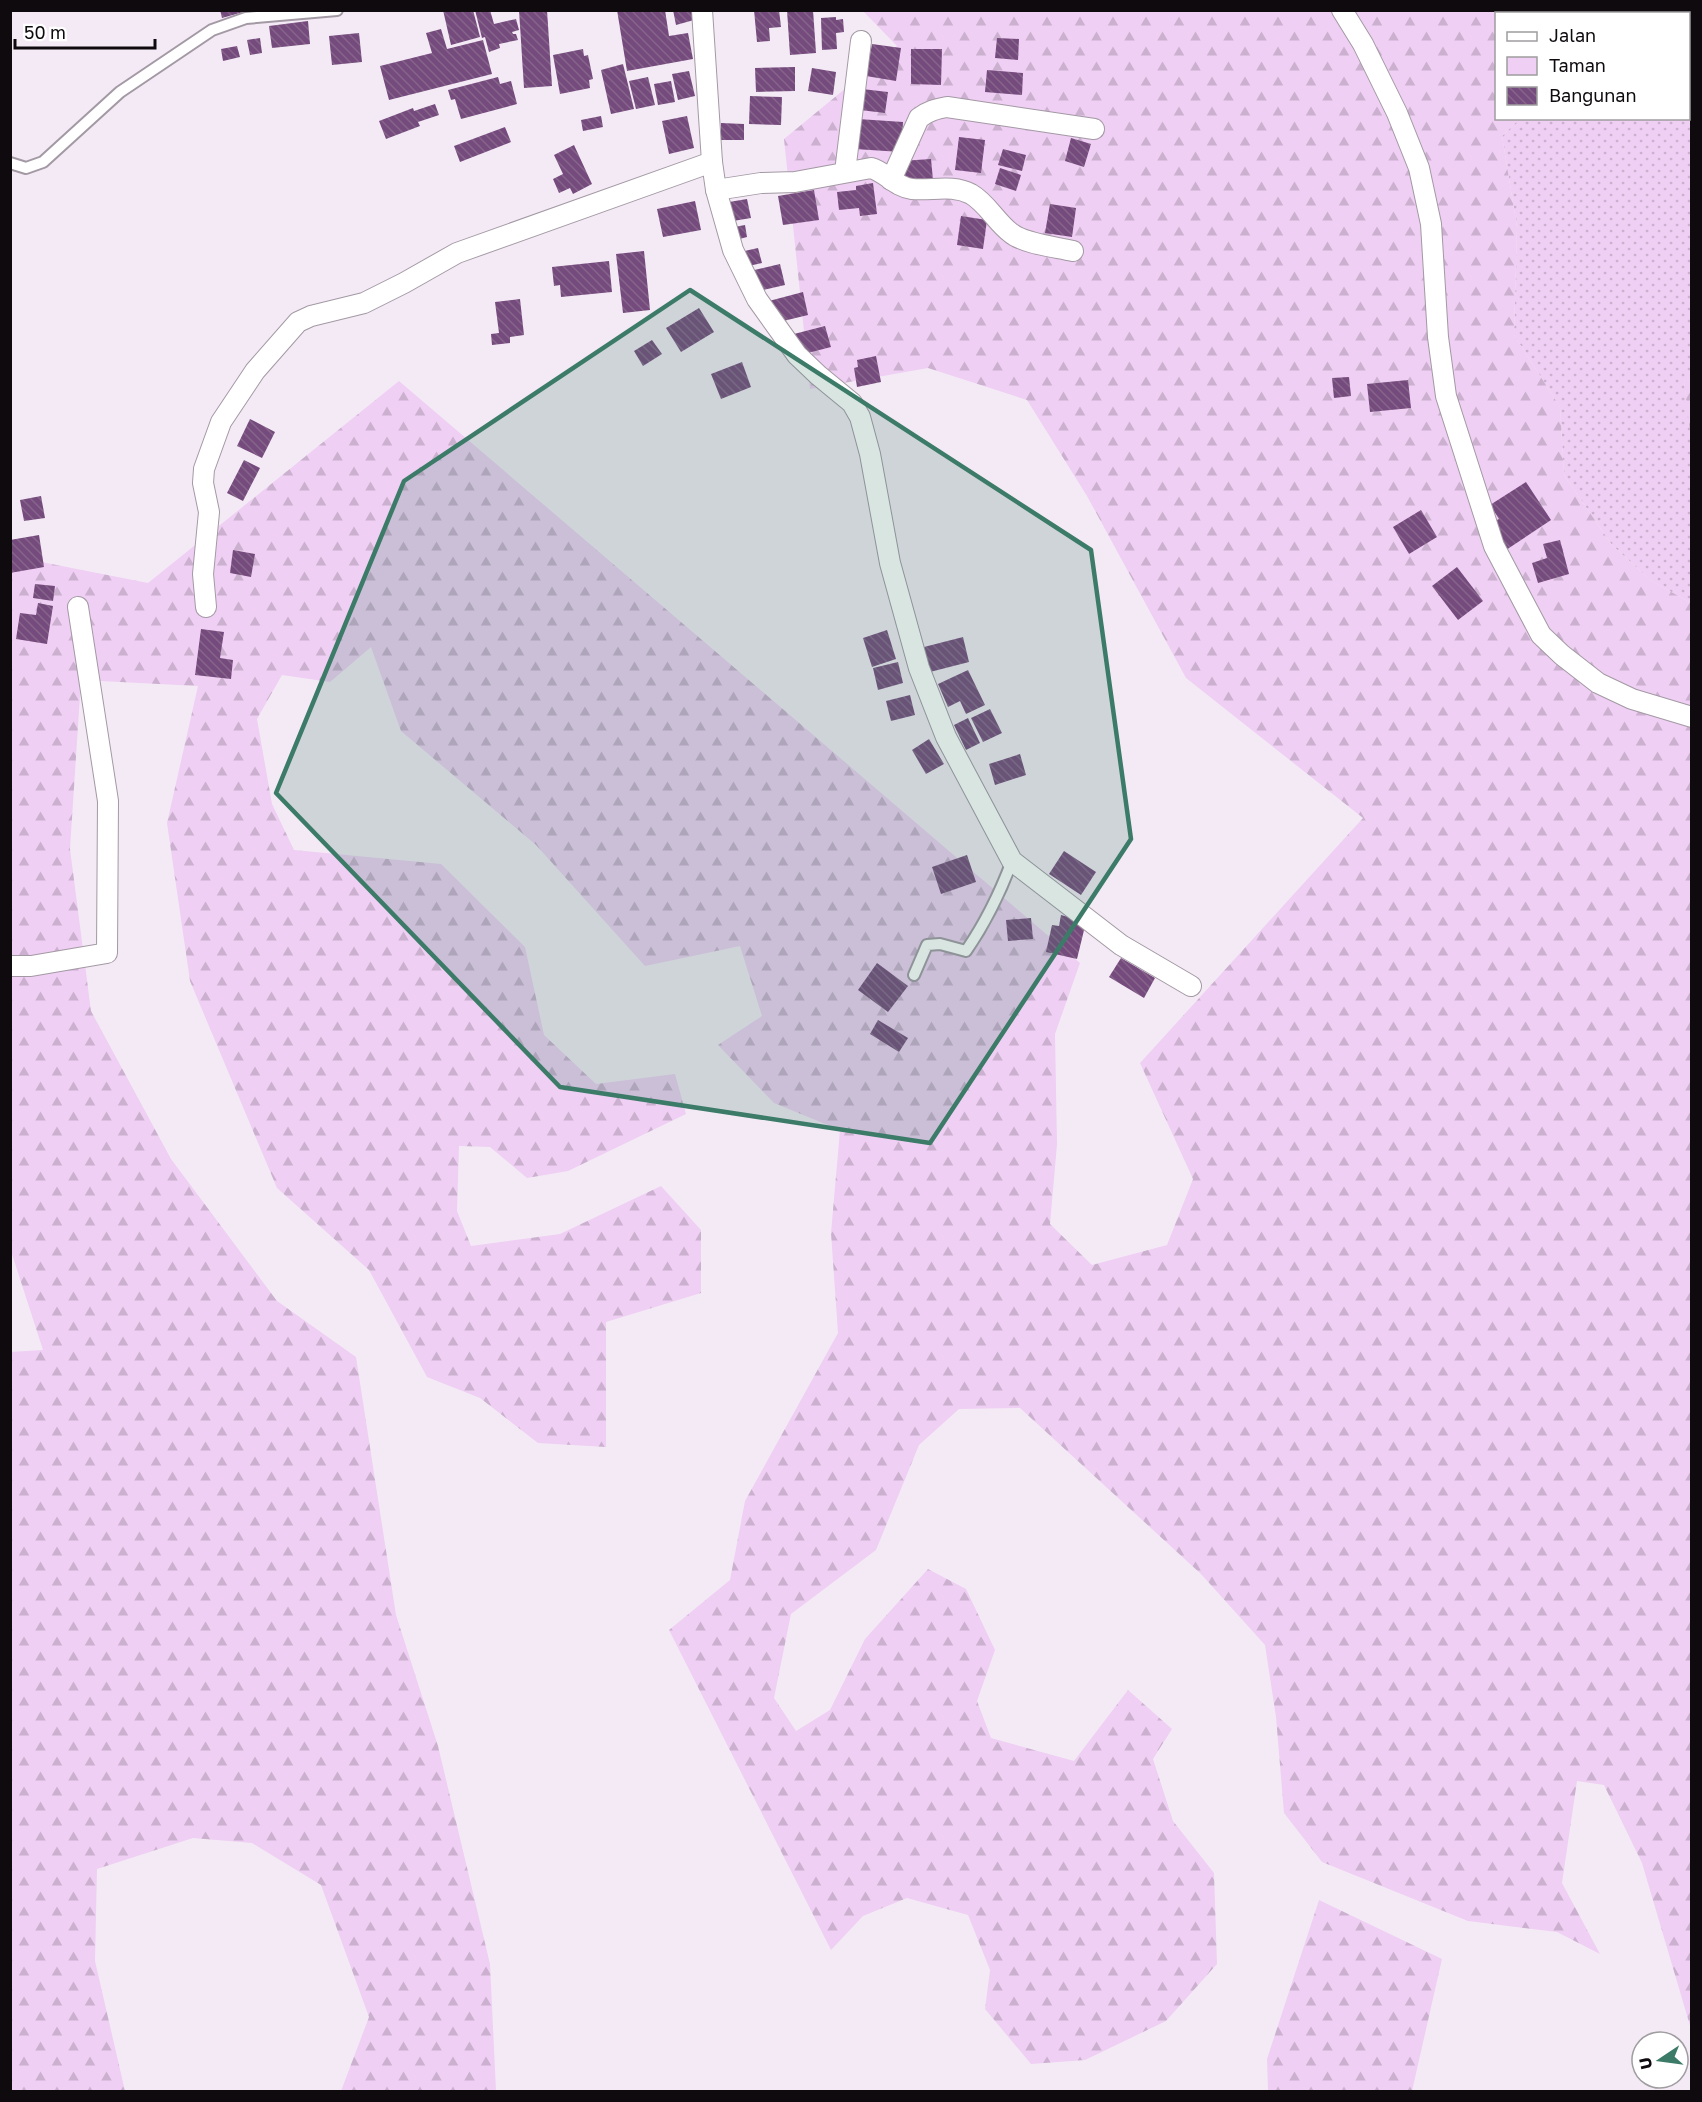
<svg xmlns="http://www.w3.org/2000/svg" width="1702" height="2102" font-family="'Golos Text',sans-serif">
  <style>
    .green { fill: url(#green-dots) }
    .forest { fill: url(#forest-firs) }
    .building { fill: url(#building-back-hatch) }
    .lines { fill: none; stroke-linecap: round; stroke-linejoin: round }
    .service-casing { stroke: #a399a4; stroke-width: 14 }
    .minor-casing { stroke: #a399a4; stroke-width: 22 }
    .service { stroke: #fff; stroke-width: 10 }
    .minor { stroke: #fff; stroke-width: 20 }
    .marked { fill: #3c7b68; fill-opacity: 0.2; stroke: #3c7b68; stroke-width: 4.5; stroke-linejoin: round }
  </style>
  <defs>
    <pattern id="green-dots" width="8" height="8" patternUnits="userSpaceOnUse" patternTransform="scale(1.5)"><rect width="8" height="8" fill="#efcff3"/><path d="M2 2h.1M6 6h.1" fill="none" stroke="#ccb0cf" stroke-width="1.8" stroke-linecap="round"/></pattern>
    <pattern id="forest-firs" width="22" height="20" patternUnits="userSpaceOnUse" patternTransform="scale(1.5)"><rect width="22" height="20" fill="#efcff3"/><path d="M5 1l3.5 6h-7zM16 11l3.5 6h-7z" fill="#ccb0cf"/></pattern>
    <pattern id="building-back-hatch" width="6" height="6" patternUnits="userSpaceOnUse" patternTransform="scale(1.5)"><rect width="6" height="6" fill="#754a7c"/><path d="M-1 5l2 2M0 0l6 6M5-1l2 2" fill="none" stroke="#86658b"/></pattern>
  </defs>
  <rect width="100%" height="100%" fill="#f4eaf6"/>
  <!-- green -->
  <polygon class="green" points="1689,22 1691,24 1692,375 1684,381 1692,440 1691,603 1650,580 1612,545 1564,475 1560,407 1514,335 1517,227 1502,136 1519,119 1688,118"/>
  <!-- forest -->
  <g class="forest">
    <polygon points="863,11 1648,11 1644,14 1496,14 1496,118 1519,119 1502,136 1517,227 1514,335 1560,407 1564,475 1612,545 1650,580 1691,603 1691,2029 1642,1863 1604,1785 1577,1781 1562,1883 1600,1954 1557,1932 1468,1921 1322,1862 1284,1813 1276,1717 1265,1645 1201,1574 1020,1408 959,1409 919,1445 876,1550 791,1614 774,1698 796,1731 830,1710 865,1639 928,1569 966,1589 995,1650 977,1701 991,1738 1074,1761 1128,1690 1172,1729 1153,1759 1173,1821 1214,1873 1217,1964 1166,2021 1085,2060 1031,2064 985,2009 990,1970 968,1915 907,1898 863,1916 831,1950 669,1630 730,1580 745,1501 838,1333 831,1233 840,1130 774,1103 718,1045 762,1016 740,946 645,966 536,845 401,731 371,647 330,682 282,675 257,719 272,804 294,850 441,864 525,947 544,1035 596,1084 675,1074 686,1114 568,1171 527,1178 490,1147 459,1146 457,1211 471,1246 560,1234 661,1186 701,1230 701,1293 606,1322 606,1447 538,1443 480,1398 427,1377 369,1270 277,1188 190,981 167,823 198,686 81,680 70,849 91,1011 171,1159 277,1301 356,1357 396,1615 438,1746 490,1964 496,2091 341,2091 369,2017 321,1885 252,1843 193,1838 97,1869 95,1961 125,2091 11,2091 10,1352 43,1350 10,1248 11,556 148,583 399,381 1080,963 1055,1034 1057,1144 1050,1224 1092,1265 1167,1245 1193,1179 1140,1063 1363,818 1186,678 1087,496 1027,400 928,368 810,389 784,139 897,46"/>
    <polygon points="1691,375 1691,440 1684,381"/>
    <polygon points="1319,1900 1442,1959 1412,2091 1268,2091 1267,2059"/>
  </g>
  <!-- building -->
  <g class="building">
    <polygon points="220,10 246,10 247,11 222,18"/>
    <polygon points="443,10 473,10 480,37 451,45"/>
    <polygon points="475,10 490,10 494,24 516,19 519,30 512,32 513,34 516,34 518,40 499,44 500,48 489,52 485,37 482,38"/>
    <polygon points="519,10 547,10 552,86 524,88"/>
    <polygon points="617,10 665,10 669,36 688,33 693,59 627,71"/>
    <polygon points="673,10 692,10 694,20 676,25"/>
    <polygon points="754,10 779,10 781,27 769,28 770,41 757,42"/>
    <polygon points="787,10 813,10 816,53 790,55"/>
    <polygon points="836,17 836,20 843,19 844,32 836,33 837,49 822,50 821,18"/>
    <polygon points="308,21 310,44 272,48 269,26"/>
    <polygon points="441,29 447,49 483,40 492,74 389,100 380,66 432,53 426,33"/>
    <polygon points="359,33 362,62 332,65 329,36"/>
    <polygon points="260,38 262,53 250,55 247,40"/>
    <polygon points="997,38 1019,39 1018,60 995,58"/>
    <polygon points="872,44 901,48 896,81 866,76"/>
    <polygon points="237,46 240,57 223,61 221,49"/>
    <polygon points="583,49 584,56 588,55 593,79 589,80 590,88 560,94 553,55"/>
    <polygon points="911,49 942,49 941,85 911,84"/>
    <polygon points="623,64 634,109 611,114 601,70"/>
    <polygon points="795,67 795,91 756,92 755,68"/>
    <polygon points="812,68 836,72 833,95 808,91"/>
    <polygon points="987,70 1023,73 1022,95 985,92"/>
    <polygon points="689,71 695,96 678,100 672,74"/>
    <polygon points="498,77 500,84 511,81 517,104 461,119 455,99 451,100 448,90"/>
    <polygon points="648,77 655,105 636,109 629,81"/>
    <polygon points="671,81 675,102 658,105 654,84"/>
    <polygon points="862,89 888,92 885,113 860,110"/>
    <polygon points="750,96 782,97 781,125 749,124"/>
    <polygon points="435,104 439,115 418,122 420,126 386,139 379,121 413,108 414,111"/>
    <polygon points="601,116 603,127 583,131 581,120"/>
    <polygon points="687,116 694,148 669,154 662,121"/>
    <polygon points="858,119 903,122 901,152 855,149"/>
    <polygon points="721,123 744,124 744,140 721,140"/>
    <polygon points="505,127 511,142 460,162 454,146"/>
    <polygon points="959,137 985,140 981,173 955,170"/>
    <polygon points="1071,138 1091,144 1084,167 1065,161"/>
    <polygon points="574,145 592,184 573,194 570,188 559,193 553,179 563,174 554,155"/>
    <polygon points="1003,149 1026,155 1022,171 998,165"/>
    <polygon points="931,159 933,180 902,185 901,161"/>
    <polygon points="1000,168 1021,175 1016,191 995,184"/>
    <polygon points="873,183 877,214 860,216 859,208 839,210 837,192 856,190 856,186"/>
    <polygon points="814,190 819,220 783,225 778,196"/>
    <polygon points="747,199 751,218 727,222 723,203"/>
    <polygon points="695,201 701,230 663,237 657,209"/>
    <polygon points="1050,204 1076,208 1072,237 1045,233"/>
    <polygon points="961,216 987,220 983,249 957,245"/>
    <polygon points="745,225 747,237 732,241 729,228"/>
    <polygon points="758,248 762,263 744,267 740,252"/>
    <polygon points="644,251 650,310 623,313 616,254"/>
    <polygon points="609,261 612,292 561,297 560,285 554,286 552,267"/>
    <polygon points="780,264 785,285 755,292 750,271"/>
    <polygon points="803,292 808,315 775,323 769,301"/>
    <polygon points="520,299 524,335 510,337 510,343 492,345 491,334 499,333 495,302"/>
    <polygon points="699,308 714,332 681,352 666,328"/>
    <polygon points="825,326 831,347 800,355 794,334"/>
    <polygon points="652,340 662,354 643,366 634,351"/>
    <polygon points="876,356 881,382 857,387 854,368 858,367 857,360"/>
    <polygon points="742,362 751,387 721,399 711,374"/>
    <polygon points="1349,377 1351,396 1334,398 1332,378"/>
    <polygon points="1408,380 1411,408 1370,412 1367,384"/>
    <polygon points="250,419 275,432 262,458 237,446"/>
    <polygon points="244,460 260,468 243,501 227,493"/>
    <polygon points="1526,482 1551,520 1506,550 1489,524 1499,519 1490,505"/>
    <polygon points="41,496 45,518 24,521 20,500"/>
    <polygon points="1421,510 1437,537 1409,554 1393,527"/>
    <polygon points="39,535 44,567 10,573 10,540"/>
    <polygon points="1560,540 1569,574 1538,583 1532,563 1547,558 1543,544"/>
    <polygon points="233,550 255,554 251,577 230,573"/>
    <polygon points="1457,567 1483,601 1458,620 1432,586"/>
    <polygon points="35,584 55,586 53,601 33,598"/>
    <polygon points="38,603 53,606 47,644 16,639 20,613 36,615"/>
    <polygon points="201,629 224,632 220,658 233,660 231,679 195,675"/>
    <polygon points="887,630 896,659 872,667 863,638"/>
    <polygon points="963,637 969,662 930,672 924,647"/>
    <polygon points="898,662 903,683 878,690 873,668"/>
    <polygon points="968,670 985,705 966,714 960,701 948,707 938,684"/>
    <polygon points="910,695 915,715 891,721 886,701"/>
    <polygon points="990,709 1002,733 983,742 971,718"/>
    <polygon points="968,718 980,743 966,750 954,725"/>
    <polygon points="929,739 944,764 926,774 912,750"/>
    <polygon points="1020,754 1026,775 995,785 989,764"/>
    <polygon points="1064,851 1096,872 1081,895 1049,874"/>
    <polygon points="967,855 976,882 941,894 932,867"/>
    <polygon points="1061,915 1086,922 1077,959 1046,952 1052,925 1059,926"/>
    <polygon points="1031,918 1033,939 1008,941 1006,920"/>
    <polygon points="1121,958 1155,978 1144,998 1109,977"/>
    <polygon points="877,963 908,986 888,1012 858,990"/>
    <polygon points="878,1020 908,1038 899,1052 870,1034"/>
  </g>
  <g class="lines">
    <defs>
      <g id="service">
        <polyline points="10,163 26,168 43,162 120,92 212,30 246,18 337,10"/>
        <path d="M914 975 927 945 940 944 966 951C986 922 1000 893 1012 861"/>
      </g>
      <g id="minor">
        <polyline points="702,10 712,162 716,190 733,250 757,299 797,355 818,375 852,403 860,417 870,454 890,563 919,668 946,737 1012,861 1121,945 1191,986"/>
        <polyline points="1342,10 1363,44 1397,113 1419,168 1431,224 1438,337 1446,396 1494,546 1541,635 1562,655 1598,683 1632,699 1692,717"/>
        <polyline points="845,172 861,41"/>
        <path d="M891 180 919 118C928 111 936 109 947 107L1094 129"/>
        <path d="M716 190 761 183 795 182 871 168C886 172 895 187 912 189 932 191 952 184 971 194 987 203 996 222 1011 233 1024 244 1056 247 1073 251"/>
        <polyline points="206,607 203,574 209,512 203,483 204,469 221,422 255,371 298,322 311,316 364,303 404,283 457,253 712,162"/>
        <polyline points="10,966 31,966 107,953 108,801 78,607"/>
      </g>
    </defs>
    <!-- service casing -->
    <use href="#service" class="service-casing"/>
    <!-- minor casing -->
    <use href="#minor" class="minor-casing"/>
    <!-- service -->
    <use href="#service" class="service"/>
    <!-- minor -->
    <use href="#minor" class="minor"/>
  </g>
  <!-- marked area -->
  <path class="marked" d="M690 290 1091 550 1131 839 930 1143 560 1087 276 793 404 481Z"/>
  <!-- border -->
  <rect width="1702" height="2102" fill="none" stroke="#0e0a0e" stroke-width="24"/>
  <!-- legend -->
  <rect x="1495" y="12" width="195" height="108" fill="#ffffff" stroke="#9f9d9f" stroke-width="1.5"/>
  <rect x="1507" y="32" width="30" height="9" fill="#ffffff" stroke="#9f9d9f" stroke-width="1.5"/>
  <text x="1549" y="42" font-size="18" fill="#0e0a0e">Jalan</text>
  <rect x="1507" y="57" width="30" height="18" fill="#efcff3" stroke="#9f9d9f" stroke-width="1.5"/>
  <text x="1549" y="72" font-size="18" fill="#0e0a0e">Taman</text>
  <rect x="1507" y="87" width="30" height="18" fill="url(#building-back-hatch)" stroke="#9f9d9f" stroke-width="1.5"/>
  <text x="1549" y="102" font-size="18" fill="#0e0a0e">Bangunan</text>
  <!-- north arrow -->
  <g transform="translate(1660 2060) rotate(257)"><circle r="28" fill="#ffffff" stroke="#9f9d9f" stroke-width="1.5"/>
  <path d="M0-4.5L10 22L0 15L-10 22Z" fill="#3c7b68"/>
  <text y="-9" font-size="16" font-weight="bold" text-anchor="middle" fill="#0e0a0e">U</text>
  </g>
  <!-- scale -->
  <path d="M15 39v9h140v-9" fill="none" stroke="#0e0a0e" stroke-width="3"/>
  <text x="24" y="39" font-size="18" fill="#0e0a0e" stroke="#ffffff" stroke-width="4.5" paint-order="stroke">50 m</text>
</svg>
